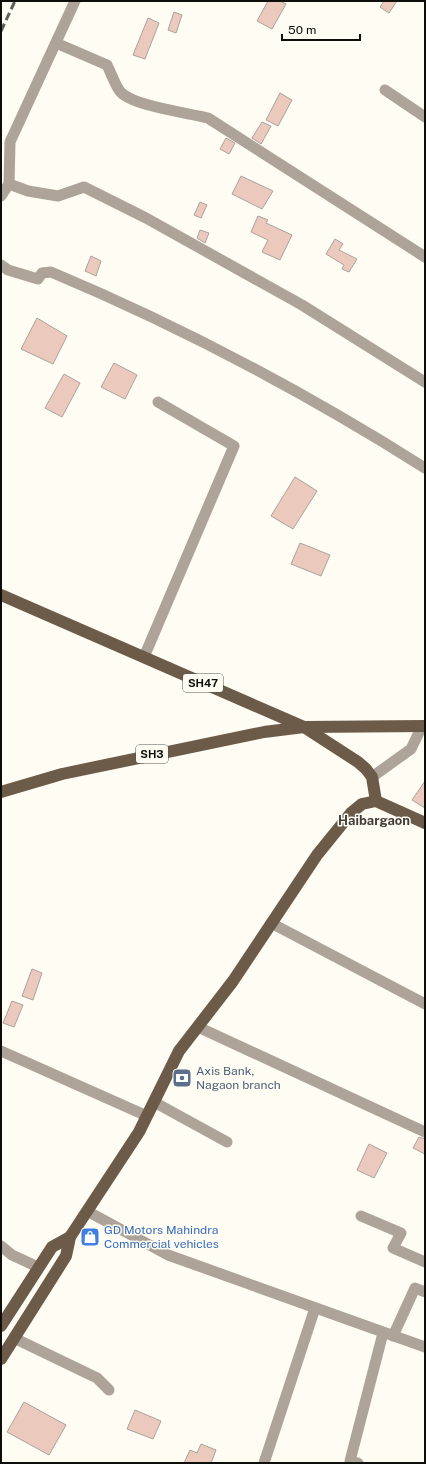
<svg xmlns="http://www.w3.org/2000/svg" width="426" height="1464" font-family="'Public Sans',sans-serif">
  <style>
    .building { fill: #ecc9bd; stroke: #aba29f }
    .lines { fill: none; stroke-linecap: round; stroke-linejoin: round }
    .minor { stroke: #aea399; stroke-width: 11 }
    .major { stroke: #6d5b49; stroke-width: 12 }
    .rail { stroke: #60605b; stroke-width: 3; stroke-dasharray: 8 4; stroke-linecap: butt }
    .labels { text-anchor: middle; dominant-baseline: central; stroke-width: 3; stroke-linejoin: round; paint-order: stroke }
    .shield { fill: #fefcf3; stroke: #555550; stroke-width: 1 }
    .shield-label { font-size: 11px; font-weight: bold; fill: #0d0d0a }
    .service-label { font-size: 12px; fill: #4e5e75; stroke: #fefcf3; text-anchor: start }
    .shop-label { font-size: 12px; fill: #366cbe; stroke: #fefcf3; text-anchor: start }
    .neighbourhood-label { font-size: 13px; font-weight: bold; fill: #403e37; stroke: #fefcf3 }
  </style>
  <rect width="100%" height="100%" fill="#fefcf3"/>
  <!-- building -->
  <g class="building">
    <polygon points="268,1 280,1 286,4 272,29 257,21"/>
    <polygon points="384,1 397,1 389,13 380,7"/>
    <polygon points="174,12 182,15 176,33 168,30"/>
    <polygon points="148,18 159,23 145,59 133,55"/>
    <polygon points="280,93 292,100 278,126 266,120"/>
    <polygon points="262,122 271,126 261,144 252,138"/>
    <polygon points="226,138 235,143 229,154 220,149"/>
    <polygon points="241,176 273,191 262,209 232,194"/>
    <polygon points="200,202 207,205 201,218 194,215"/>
    <polygon points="258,216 268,220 266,223 292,235 280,260 262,252 268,240 251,232"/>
    <polygon points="200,230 209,233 205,243 197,238"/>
    <polygon points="335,239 343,244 339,250 357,259 349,272 342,269 344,265 326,254"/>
    <polygon points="91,256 101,261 96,276 85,271"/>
    <polygon points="37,318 67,336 53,364 21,349"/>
    <polygon points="114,363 137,375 125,399 101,387"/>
    <polygon points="64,374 80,383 62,417 45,408"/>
    <polygon points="295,477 317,491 293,529 271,516"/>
    <polygon points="300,543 330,555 321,576 291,564"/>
    <polygon points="425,781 425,808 412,800"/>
    <polygon points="32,969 42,973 33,1000 22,996"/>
    <polygon points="12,1001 23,1005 14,1027 3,1023"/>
    <polygon points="419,1137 425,1139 425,1154 413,1148"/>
    <polygon points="369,1144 387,1153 374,1178 357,1170"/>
    <polygon points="24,1402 66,1425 49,1455 7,1432"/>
    <polygon points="135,1410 161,1421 153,1439 127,1429"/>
    <polygon points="201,1444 216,1450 211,1463 184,1463 190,1450 197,1453"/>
  </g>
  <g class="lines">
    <!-- minor -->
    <g class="minor">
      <path d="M56 43 107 65C111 73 114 82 119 90 129 106 190 113 208 118L425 257"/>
      <polyline points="385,90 425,117"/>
      <polyline points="9,184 10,142 75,1"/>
      <polyline points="1,196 9,184 28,191 58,196 84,187 146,218 302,305 425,382"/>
      <path d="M1 265 8 270 38 279 42 273 51 272C180 326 306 393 425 468"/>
      <polyline points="144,657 234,446 158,402"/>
      <polyline points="372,777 411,749 422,726"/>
      <polyline points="271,923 425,1004"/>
      <polyline points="198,1027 425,1132"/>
      <polyline points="1,1051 147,1116"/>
      <polyline points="154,1102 227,1142"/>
      <polyline points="87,1211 168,1255 425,1347"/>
      <polyline points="361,1216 401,1233 393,1248 425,1262"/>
      <polyline points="1,1246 12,1255 38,1267"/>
      <polyline points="393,1336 415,1288 425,1292"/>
      <polyline points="14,1338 97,1378 109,1390"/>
      <polyline points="264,1463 315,1308"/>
      <polyline points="358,1463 350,1461 383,1333"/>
    </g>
    <!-- major -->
    <g class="major">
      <polyline points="1,595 304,727 358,762 366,769 372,777 376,801"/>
      <polyline points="1,792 62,774 264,732 304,727 425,726"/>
      <polyline points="1,1326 52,1247 70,1237"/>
      <polyline points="1,1359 66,1256 70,1237 139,1132 179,1051 233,981 317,855 351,813 362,804 376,801 425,823"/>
    </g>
    <!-- rail -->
    <polyline class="rail" points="1,31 15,1"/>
  </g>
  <!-- icons -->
  <defs>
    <symbol id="bank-square" viewBox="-11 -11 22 22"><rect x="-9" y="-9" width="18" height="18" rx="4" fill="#5c6f8a" stroke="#fefcf3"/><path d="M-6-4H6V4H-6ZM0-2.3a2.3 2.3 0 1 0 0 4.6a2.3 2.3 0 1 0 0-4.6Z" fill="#fff"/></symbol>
    <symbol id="shop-square" viewBox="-11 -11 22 22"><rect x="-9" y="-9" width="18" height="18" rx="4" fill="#3f7fe0" stroke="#fefcf3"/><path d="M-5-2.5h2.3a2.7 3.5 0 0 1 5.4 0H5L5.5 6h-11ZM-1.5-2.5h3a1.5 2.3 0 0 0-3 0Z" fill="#fff"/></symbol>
  </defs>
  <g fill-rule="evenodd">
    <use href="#bank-square" x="171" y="1067" width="22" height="22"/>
    <use href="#shop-square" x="79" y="1226" width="22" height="22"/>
  </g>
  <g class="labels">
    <!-- shield labels -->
    <g class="shield">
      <rect x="183" y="674" width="40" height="18" rx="3"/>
      <rect x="136" y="745" width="32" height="18" rx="3"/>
    </g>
    <g class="shield-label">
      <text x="203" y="683">SH47</text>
      <text x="152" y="754">SH3</text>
    </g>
    <!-- service labels -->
    <g class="service-label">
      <text x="196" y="1071">Axis Bank,<tspan x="196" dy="14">Nagaon branch</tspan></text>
    </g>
    <!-- shop labels -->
    <g class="shop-label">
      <text x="104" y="1230">GD Motors Mahindra<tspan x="104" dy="14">Commercial vehicles</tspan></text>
    </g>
    <!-- neighbourhood labels -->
    <g class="neighbourhood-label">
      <text x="374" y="820">Haibargaon</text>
    </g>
  </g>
  <!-- border -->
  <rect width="426" height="1464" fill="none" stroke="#0d0d0a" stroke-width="4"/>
  <!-- scale -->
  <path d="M282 34v6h78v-6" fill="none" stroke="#0d0d0a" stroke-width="2"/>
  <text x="288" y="34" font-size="12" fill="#0d0d0a" stroke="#fefcf3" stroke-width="3" paint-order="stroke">50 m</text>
</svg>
